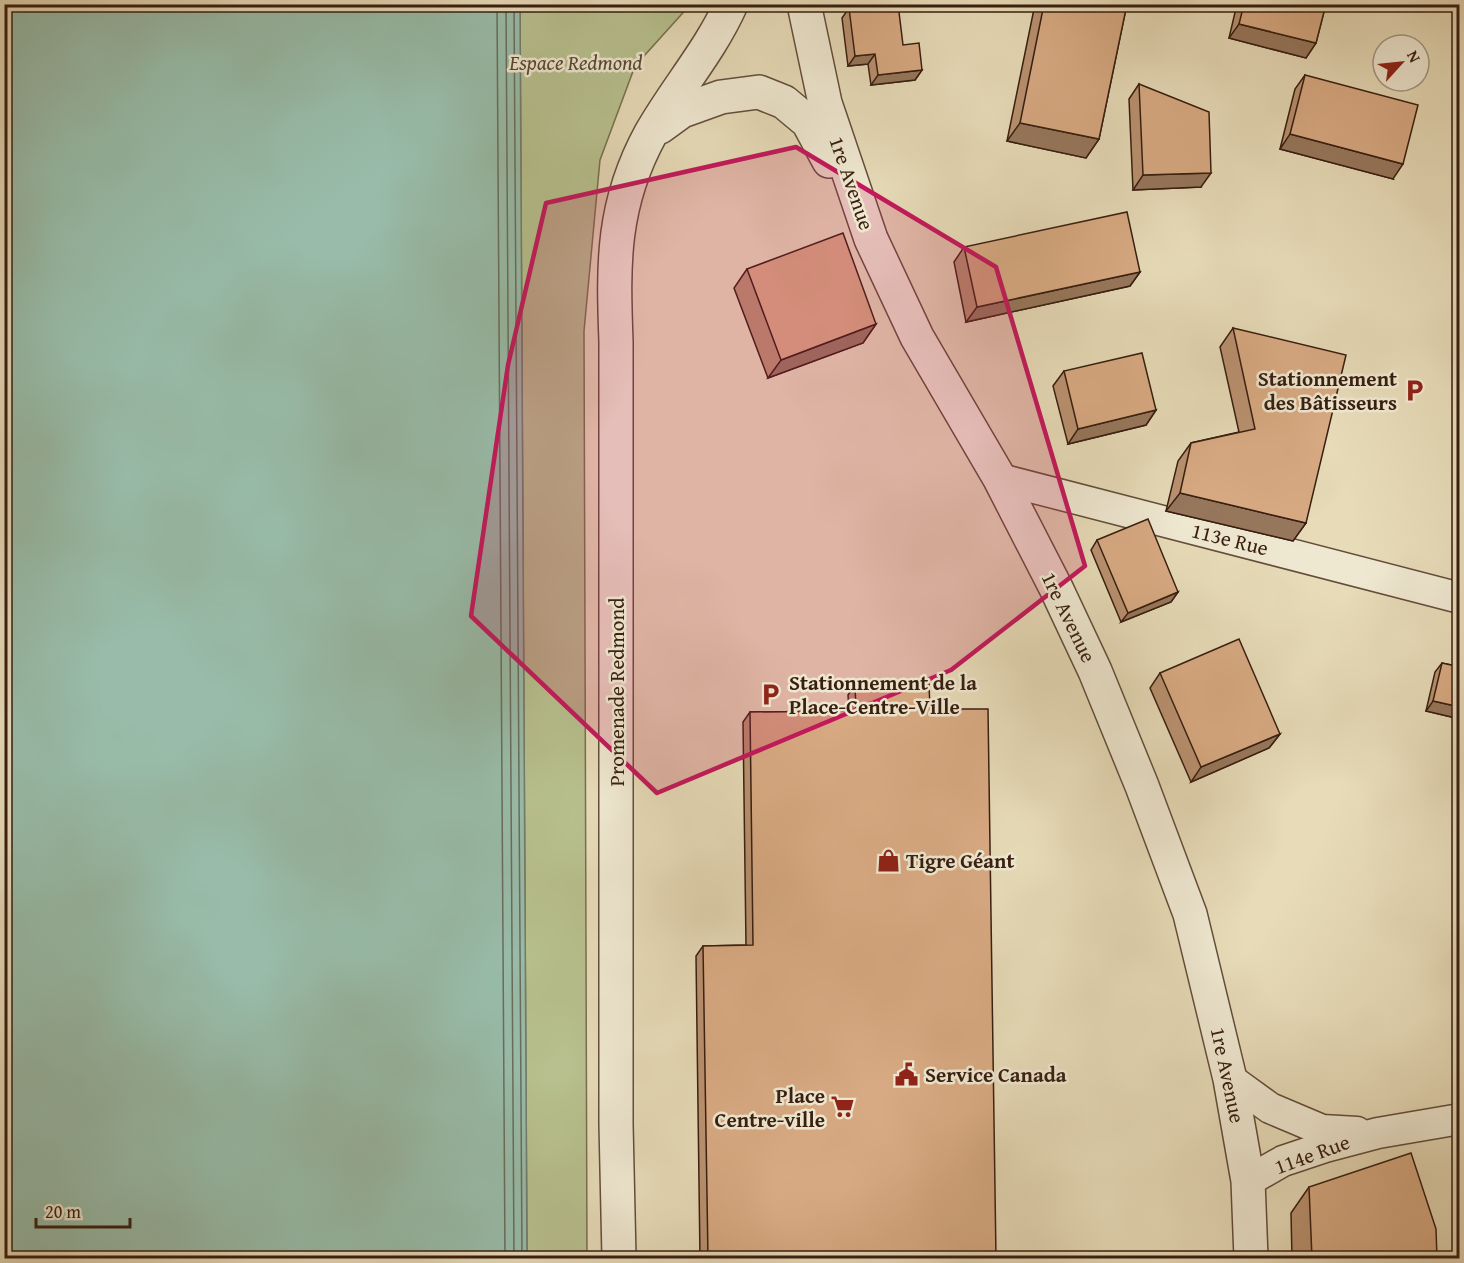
<svg xmlns="http://www.w3.org/2000/svg" width="1464" height="1263" font-family="'Gentium Book Plus',serif">
  <style>
    .green { fill: #b7c08e; stroke: #776f4f; stroke-width: 1.5 }
    .water { fill: #98bca9; stroke: #717d6c; stroke-width: 1.5 }
    .lines { fill: none; stroke-linecap: round; stroke-linejoin: round }
    .shore { stroke: #686d5c; stroke-width: 1.5 }
    .minor-casing { stroke: #634d3a; stroke-width: 33 }
    .tertiary-casing { stroke: #634d3a; stroke-width: 36 }
    .minor { stroke: #efe8d1; stroke-width: 30 }
    .tertiary { stroke: #efe8d1; stroke-width: 33 }
    .wall { fill: #ba9271; stroke: #371e10; stroke-width: 1.5 }
    .shaded-wall { fill: #97775c; stroke: #371e10; stroke-width: 1.5 }
    .building { fill: #d8aa83; stroke: #371e10; stroke-width: 1.5 }
    .marked { fill: #c2185b; fill-opacity: 0.2; stroke: #c2185b; stroke-width: 4.5; stroke-linejoin: round }
    .labels { text-anchor: middle; dominant-baseline: central; stroke-width: 5; stroke-linejoin: round; paint-order: stroke }
    .park-label { font-size: 21px; font-style: italic; fill: #574630; stroke: #efe8d1 }
    .street-label { font-size: 21px; fill: #371e10; stroke: #efe8d1 }
    .poi-label { font-size: 21px; font-weight: bold; fill: #371e10; stroke: #efe8d1; text-anchor: start }
  </style>
  <rect width="100%" height="100%" fill="#e7dbb8"/>
  <filter id="stains"><feTurbulence type="fractalNoise" baseFrequency=".00333" numOctaves="4"/><feColorMatrix values="0 0 0 0 .2 0 0 0 0 .09 0 0 0 0 .02 0 0 0 .5 -.17"/></filter>
  <radialGradient id="worn" r=".72"><stop offset=".6" stop-color="#630" stop-opacity="0"/><stop offset="1" stop-color="#630" stop-opacity=".3"/></radialGradient>
  <!-- green -->
  <polygon class="green" points="520,5 690,5 635,66 600,160 584,331 587,1258 527,1258"/>
  <!-- water -->
  <polygon class="water" points="5,4 520,5 527,1258 5,1258"/>
  <g class="lines">
    <!-- shore -->
    <g class="shore">
      <polyline points="497,4 505,1258"/>
      <polyline points="506,4 514,1258"/>
      <polyline points="514,4 522,1258"/>
    </g>
    <defs>
      <g id="minor">
        <polyline points="1000,479 1460,598"/>
        <polyline points="1230,1079 1270,1108 1322,1130 1357,1132"/>
        <polyline points="1248,1181 1283,1161 1325,1147 1378,1133 1460,1119"/>
      </g>
      <g id="tertiary">
        <polyline points="804,4 825,103 871,239 917,337 1000,479 1056,588 1095,671 1142,786 1190,914 1230,1079 1248,1181 1251,1258"/>
        <polyline points="660,127 682,111 721,97 759,92 784,102 808,122 829,161"/>
        <path d="M619 1258 616 1124V342C613 263 612 204 651 133 676 89 710 51 731 4"/>
      </g>
    </defs>
    <!-- minor casing -->
    <use href="#minor" class="minor-casing"/>
    <!-- tertiary casing -->
    <use href="#tertiary" class="tertiary-casing"/>
    <!-- minor -->
    <use href="#minor" class="minor"/>
    <!-- tertiary -->
    <use href="#tertiary" class="tertiary"/>
  </g>
  <!-- wall -->
  <g class="wall">
    <polygon points="1035,4 1127,4 1099,139 1086,158 1007,141"/>
    <polygon points="1237,4 1326,4 1316,43 1306,58 1229,38"/>
    <polygon points="849,8 903,45 922,70 915,80 871,85 868,64 848,66 842,18"/>
    <polygon points="1305,75 1393,179 1280,149 1295,89"/>
    <polygon points="1139,84 1201,187 1133,190 1129,99"/>
    <polygon points="964,247 1140,272 1130,286 966,322 954,262"/>
    <polygon points="747,269 876,324 863,343 768,378 734,288"/>
    <polygon points="1233,328 1306,523 1293,541 1166,511 1178,461 1191,443 1239,432 1220,347"/>
    <polygon points="1064,371 1156,410 1146,425 1068,444 1053,386"/>
    <polygon points="1097,540 1178,592 1171,602 1121,622 1091,550"/>
    <polygon points="1460,654 1460,719 1426,711 1435,672 1442,663 1457,666"/>
    <polygon points="1160,673 1280,734 1269,748 1191,782 1150,688"/>
    <polygon points="855,685 930,709 996,1258 700,1258 696,956 703,946 746,945 743,722 750,712 849,711 848,695"/>
    <polygon points="1309,1187 1437,1258 1292,1258 1291,1213"/>
  </g>
  <!-- shaded-wall -->
  <g class="shaded-wall">
    <polygon points="1239,24 1316,43 1306,58 1229,38"/>
    <polygon points="875,54 868,64 848,66 855,56"/>
    <polygon points="922,70 915,80 871,85 878,75"/>
    <polygon points="1020,123 1099,139 1086,158 1007,141"/>
    <polygon points="1290,134 1403,164 1393,179 1280,149"/>
    <polygon points="1211,173 1201,187 1133,190 1143,175"/>
    <polygon points="1140,272 1130,286 966,322 977,307"/>
    <polygon points="876,324 863,343 768,378 781,360"/>
    <polygon points="1156,410 1146,425 1068,444 1078,429"/>
    <polygon points="1180,493 1306,523 1293,541 1166,511"/>
    <polygon points="1178,592 1171,602 1121,622 1128,613"/>
    <polygon points="1433,701 1460,707 1460,719 1426,711"/>
    <polygon points="1280,734 1269,748 1191,782 1201,767"/>
  </g>
  <!-- building -->
  <g class="building">
    <polygon points="876,4 898,4 903,45 919,43 922,70 878,75 875,54 855,56 849,8"/>
    <polygon points="1044,4 1127,4 1099,139 1020,123"/>
    <polygon points="1244,4 1326,4 1316,43 1239,24"/>
    <polygon points="1305,75 1418,105 1403,164 1290,134"/>
    <polygon points="1139,84 1209,112 1211,173 1143,175"/>
    <polygon points="1127,212 1140,272 977,307 964,247"/>
    <polygon points="843,233 876,324 781,360 747,269"/>
    <polygon points="1233,328 1346,355 1306,523 1180,493 1191,443 1255,429"/>
    <polygon points="1142,353 1156,410 1078,429 1064,371"/>
    <polygon points="1148,519 1178,592 1128,613 1097,540"/>
    <polygon points="1239,639 1280,734 1201,767 1160,673"/>
    <polygon points="1442,663 1460,667 1460,707 1433,701"/>
    <polygon points="929,684 930,709 988,709 996,1258 708,1258 703,946 753,945 750,712 856,711 855,685"/>
    <polygon points="1411,1153 1436,1229 1437,1258 1312,1258 1309,1187"/>
  </g>
  <!-- marked area -->
  <path class="marked" d="M796 147 996 267 1085 566 951 670 657 793 471 616 508 365 546 203Z"/>
  <!-- icons -->
  <defs>
    <symbol id="parking-bare" viewBox="-9 -9 18 18"><path d="M-3.5-5.5H1a3.5 3.5 0 0 1 0 7H-1V5.5H-3.5ZM-1-3.4V-.6H.8a1.4 1.4 0 0 0 0-2.8Z" fill="#8f2418" stroke="#efe8d1" stroke-width="2.5" paint-order="stroke"/></symbol>
    <symbol id="shop-bare" viewBox="-9 -9 18 18"><path d="M-5-2.5h2.3a2.7 3.5 0 0 1 5.4 0H5L5.5 6h-11ZM-1.5-2.5h3a1.5 2.3 0 0 0-3 0Z" fill="#8f2418" stroke="#efe8d1" stroke-width="2.5" paint-order="stroke"/></symbol>
    <symbol id="civic-bare" viewBox="-9 -9 18 18"><path d="M-.6-6.5H3V-4.5H.6V-3L4-1V1h2V6H-6V1h2V-1L-.6-3ZM-1.2 2.5V6h2.4V2.5Z" fill="#8f2418" stroke="#efe8d1" stroke-width="2.5" paint-order="stroke"/></symbol>
    <symbol id="supermarket-bare" viewBox="-9 -9 18 18"><path d="M-6-5.5h2.5l.6 2H6L4.5 2H-2.5L-4.4-4H-6ZM-1.5 3.2a1.3 1.3 0 1 0 .1 0ZM3 3.2a1.3 1.3 0 1 0 .1 0Z" fill="#8f2418" stroke="#efe8d1" stroke-width="2.5" paint-order="stroke"/></symbol>
  </defs>
  <g fill-rule="evenodd">
    <use href="#parking-bare" x="1398" y="374" width="33" height="33"/>
    <use href="#parking-bare" x="754" y="678" width="33" height="33"/>
    <use href="#shop-bare" x="872" y="844" width="33" height="33"/>
    <use href="#civic-bare" x="890" y="1058" width="33" height="33"/>
    <use href="#supermarket-bare" x="826" y="1090" width="33" height="33"/>
  </g>
  <g class="labels">
    <!-- park labels -->
    <g class="park-label">
      <text x="576" y="62">Espace Redmond</text>
    </g>
    <!-- street labels -->
    <g class="street-label">
      <text transform="translate(852 183) rotate(71)">1re Avenue</text>
      <text transform="translate(1230 539) rotate(14)">113e Rue</text>
      <text transform="translate(1069 617) rotate(64)">1re Avenue</text>
      <text transform="translate(616 692) rotate(-90)">Promenade Redmond</text>
      <text transform="translate(1228 1075) rotate(78)">1re Avenue</text>
      <text transform="translate(1312 1154) rotate(-20)">114e Rue</text>
    </g>
    <!-- poi labels -->
    <g class="poi-label">
      <text x="1397" y="378" text-anchor="end">Stationnement<tspan x="1397" dy="24">des Bâtisseurs</tspan></text>
      <text x="789" y="682">Stationnement de la<tspan x="789" dy="24">Place-Centre-Ville</tspan></text>
      <text x="906" y="860">Tigre Géant</text>
      <text x="925" y="1074">Service Canada</text>
      <text x="825" y="1095" text-anchor="end">Place<tspan x="825" dy="24">Centre-ville</tspan></text>
    </g>
  </g>
  <!-- margin -->
  <rect width="1464" height="1263" fill="none" stroke="#e7dbb8" stroke-width="24"/>
  <rect x="6" y="6" width="1452" height="1251" fill="none" stroke="#371e10" stroke-width="3"/>
  <rect x="12" y="12" width="1440" height="1239" fill="none" stroke="#371e10" stroke-width="1.5"/>
  <!-- north arrow -->
  <g transform="translate(1401 63) rotate(63)"><circle r="28" fill="#efe8d1" stroke="#a59784" stroke-width="1.5"/>
  <path d="M0-4.5L10 22L0 15L-10 22Z" fill="#8f2418"/>
  <text y="-9" font-size="16" font-weight="bold" text-anchor="middle" fill="#371e10">N</text>
  </g>
  <!-- scale -->
  <path d="M36 1218v9h94v-9" fill="none" stroke="#371e10" stroke-width="3"/>
  <text x="45" y="1218" font-size="18" fill="#371e10" stroke="#efe8d1" stroke-width="4.5" paint-order="stroke">20 m</text>
  <rect width="100%" height="100%" filter="url(#stains)"/>
  <rect width="100%" height="100%" fill="url(#worn)"/>
</svg>
